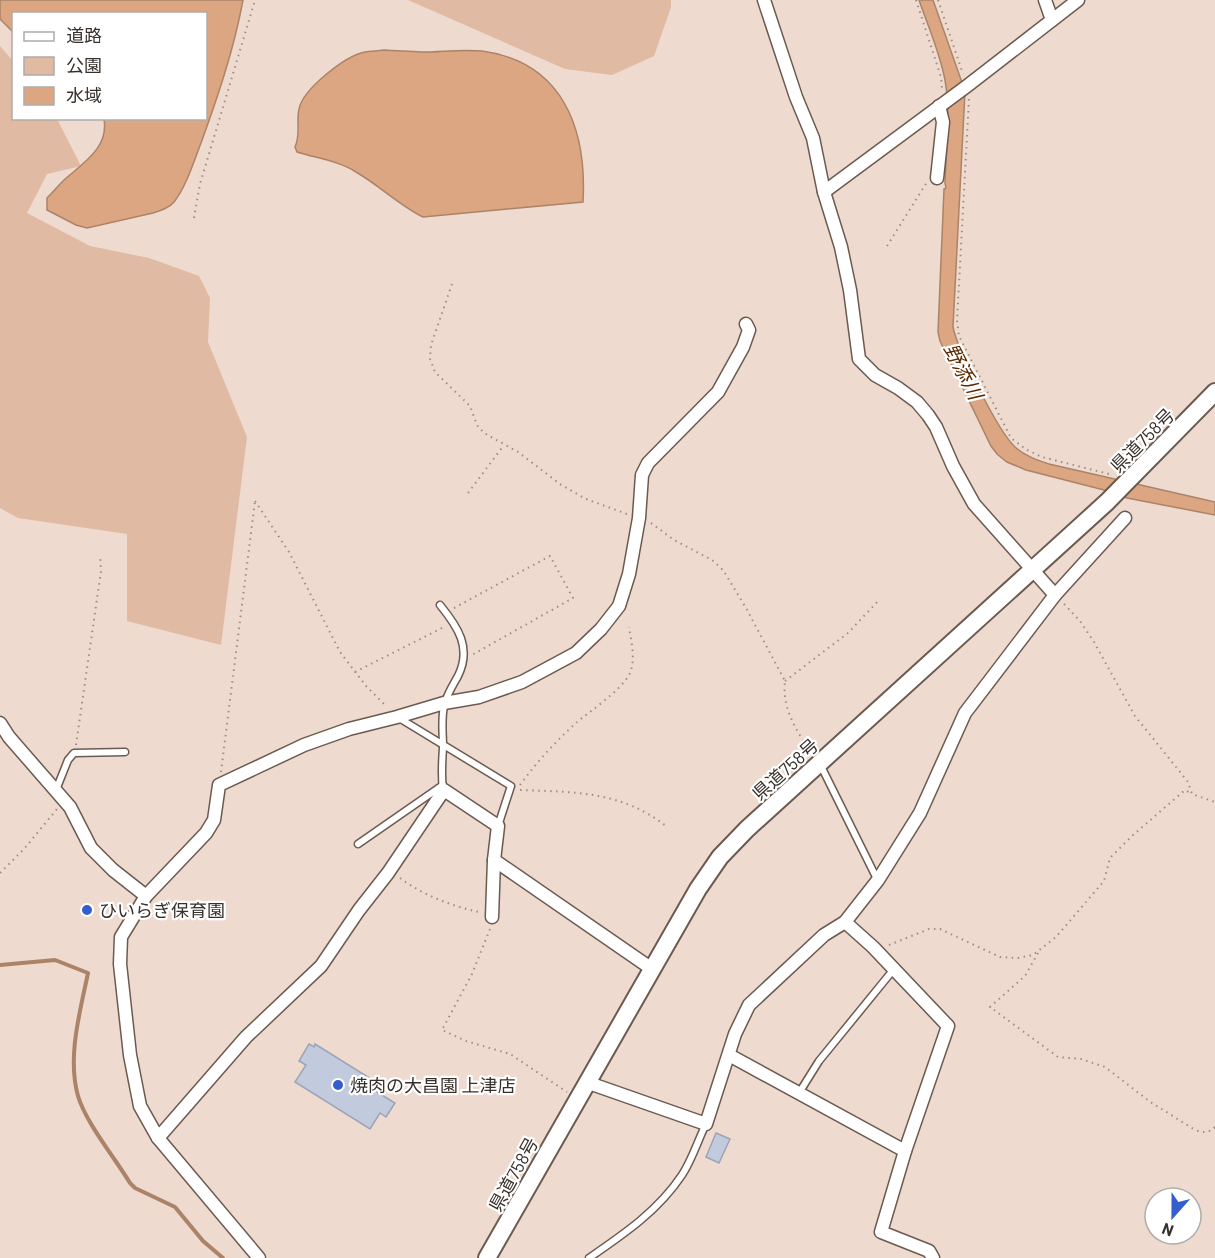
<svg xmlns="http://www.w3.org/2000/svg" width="1215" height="1258" font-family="Barlow,'Noto Sans JP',sans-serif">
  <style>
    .green { fill: #e0baa2 }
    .water { fill: #dda682; stroke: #ab8368; stroke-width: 1.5 }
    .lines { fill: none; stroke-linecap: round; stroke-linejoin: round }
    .stream { stroke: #ab8368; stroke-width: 4 }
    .building { fill: #c2cbdd; stroke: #9ca5b6; stroke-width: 1.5 }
    .service-casing { stroke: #6b5a4f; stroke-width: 9 }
    .minor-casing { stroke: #6b5a4f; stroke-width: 15 }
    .secondary-casing { stroke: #6b5a4f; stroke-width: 20 }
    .path { stroke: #9d8f86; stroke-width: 2; stroke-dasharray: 1.5 4.5; stroke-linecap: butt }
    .service { stroke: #fff; stroke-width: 6 }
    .minor { stroke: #fff; stroke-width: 12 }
    .secondary { stroke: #fff; stroke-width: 16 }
    .poi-dot { fill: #345ece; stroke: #fff; stroke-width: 2 }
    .labels { text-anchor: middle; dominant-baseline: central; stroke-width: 4.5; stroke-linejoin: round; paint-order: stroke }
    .street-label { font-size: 18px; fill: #37302b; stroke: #fff }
    .poi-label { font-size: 18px; fill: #37302b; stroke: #fff; text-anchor: start }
    .water-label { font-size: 20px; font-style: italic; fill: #5d2b00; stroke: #fff }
  </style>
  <rect width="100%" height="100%" fill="#eedace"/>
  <!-- green -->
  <g class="green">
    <polygon points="408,0 671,0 671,7 654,56 612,75 565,69"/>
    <polygon points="0,46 13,61 14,118 57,119 81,166 47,174 27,213 90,246 149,258 199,276 210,298 208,342 247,437 221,645 127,621 127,534 18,518 0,508"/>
  </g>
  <!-- water -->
  <g class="water">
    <path d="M0 0H243C234 49 218 96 201 143 194 161 186 187 174 202 169 208 160 211 153 213L87 228 76 225 47 210V198C53 192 58 186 64 180 83 163 109 148 104 119L206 118V14H14L13 32 0 19Z"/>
    <path d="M919 0H933L965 91 953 327C958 351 998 431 1015 447 1025 456 1037 460 1049 464L1215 502V515L1127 498 1104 490 1026 470 1007 462 997 454 991 446 940 341 938 332 944 189 946 188 945 183C946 149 951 114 945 80 940 53 928 26 919 0Z"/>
    <path d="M384 50C397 51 409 51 421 52 442 52 461 49 482 51 563 62 587 129 583 202L423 217C399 205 380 186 356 172 339 161 316 158 297 152L295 147C301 134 296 122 299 109 303 89 345 56 365 52 371 51 378 51 384 50Z"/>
  </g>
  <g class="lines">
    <!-- stream -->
    <path class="stream" d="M0 965 55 960 88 973C80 1012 67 1057 78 1096 86 1123 115 1158 130 1183L135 1188 175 1207 203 1241 223 1258"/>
  </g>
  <!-- building -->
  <g class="building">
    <polygon points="309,1044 314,1047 315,1044 376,1082 372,1089 395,1103 386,1117 380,1113 370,1129 295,1082 306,1065 299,1061"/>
    <polygon points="716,1133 730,1139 719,1163 706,1157"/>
  </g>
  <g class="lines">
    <defs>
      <g id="service">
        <path d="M440 605C458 627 472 648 458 676 453 685 446 696 444 706 441 720 443 733 443 748 442 762 441 775 443 790"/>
        <polyline points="399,718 511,786 498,826"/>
        <polyline points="820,764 877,879"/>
        <polyline points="56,790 68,760 74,753 125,752"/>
        <polyline points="358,844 443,785"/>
        <polyline points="799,1093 819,1061 894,969"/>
        <path d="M589 1258C624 1234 658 1211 682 1175 692 1160 698 1140 706 1124"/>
      </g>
      <g id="minor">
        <polyline points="764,0 796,97 813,138 824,192 841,247 850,290 859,359 875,375 898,388 917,402 928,415 936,427 953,466 974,504 1055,595"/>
        <polyline points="1045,0 1052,20"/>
        <polyline points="937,178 943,122 939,106"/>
        <polyline points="824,192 967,86 1078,0"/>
        <polyline points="0,723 9,737 70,807 91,848 113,870 146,896"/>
        <polyline points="492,917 494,860"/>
        <polyline points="845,922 873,947 948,1026 905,1151 881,1232 929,1251 933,1258"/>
        <polyline points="729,1055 905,1151"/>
        <polyline points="586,1082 706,1124 735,1034 749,1005 824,935 845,922 878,880 920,813 965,713 1055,595 1125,518"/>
        <polyline points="158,1138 246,1037 321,966 359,910 388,873 444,790 498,826 494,860 652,969"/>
        <polyline points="259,1258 158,1138 140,1106 130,1055 120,964 121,937 146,896 206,833 214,820 219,785 304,745 349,729 397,717 444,703 479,697 522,682 576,653 601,629 619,606 629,574 639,518 642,475 648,463 718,392 743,347 749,330 746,324"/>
      </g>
      <polyline id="secondary" points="487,1258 698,889 720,857 747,829 1107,502 1215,392"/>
    </defs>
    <!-- service casing -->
    <use href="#service" class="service-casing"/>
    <!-- minor casing -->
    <use href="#minor" class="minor-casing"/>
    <!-- secondary casing -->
    <use href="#secondary" class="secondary-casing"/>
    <!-- path -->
    <g class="path">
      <polyline points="916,0 941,77 942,89"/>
      <polyline points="938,0 963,74"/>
      <polyline points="969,99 957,321 959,336 1011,438 1027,450 1042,457 1113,475"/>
      <polyline points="194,218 200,184 255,0"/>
      <polyline points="887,246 927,182"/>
      <polyline points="452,284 431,345 430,359 435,372 470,406 477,425 484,433 518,452 560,484 586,499 627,514"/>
      <polyline points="468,493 504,445"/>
      <polyline points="255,501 289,552 340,652 366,686 387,707"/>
      <path d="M651 523 674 540 712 560 723 570 746 608 785 681C782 709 796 730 811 752"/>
      <polyline points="1064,604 1080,621 1094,642 1135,716 1188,782 1192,794 1215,802"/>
      <polyline points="454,608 550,556 573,598 472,655"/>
      <polyline points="355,672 446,626"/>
      <polyline points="785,681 848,633 880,599"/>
      <polyline points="76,745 101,571 100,555"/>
      <polyline points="221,772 255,501"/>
      <path d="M520 785C536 763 555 742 576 723 590 711 622 690 630 673 636 659 631 641 629 627"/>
      <path d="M520 790C574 792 621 791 666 826"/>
      <polyline points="0,873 24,849 57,809"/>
      <path d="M400 878C423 895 451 906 479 912"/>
      <polyline points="490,929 472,974 442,1030 466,1041 510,1054 567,1092"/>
      <polyline points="889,945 929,929 940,929 1000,957 1018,958 1033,955 1056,937 1104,881 1110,858 1133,835 1185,790 1192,794"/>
      <path d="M1038 953 1025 976 990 1007 1058 1057 1081 1059 1105 1067 1149 1101 1195 1130C1204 1133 1209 1133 1215 1127"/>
    </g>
    <!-- service -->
    <use href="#service" class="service"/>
    <!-- minor -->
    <use href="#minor" class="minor"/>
    <!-- secondary -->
    <use href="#secondary" class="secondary"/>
  </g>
  <!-- markers -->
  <g class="poi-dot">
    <circle cx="87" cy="910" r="6"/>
    <circle cx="338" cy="1085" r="6"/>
  </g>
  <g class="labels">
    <!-- street labels -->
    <g class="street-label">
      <text transform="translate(1142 440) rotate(-45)">県道758号</text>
      <text transform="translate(785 769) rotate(-42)">県道758号</text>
      <text transform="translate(513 1174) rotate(-61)">県道758号</text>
    </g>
    <!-- poi labels -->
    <g class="poi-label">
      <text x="99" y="910">ひいらぎ保育園</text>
      <text x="350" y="1085">焼肉の大昌園 上津店</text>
    </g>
    <!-- water labels -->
    <g class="water-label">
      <text transform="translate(964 371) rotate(63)">野添川</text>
    </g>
  </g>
  <!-- legend -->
  <rect x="12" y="12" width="195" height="108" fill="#ffffff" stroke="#afacaa" stroke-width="1.5"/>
  <rect x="24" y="32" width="30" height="9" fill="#ffffff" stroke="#afacaa" stroke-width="1.5"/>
  <text x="66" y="42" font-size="18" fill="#37302b">道路</text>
  <rect x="24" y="57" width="30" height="18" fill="#e0baa2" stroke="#afacaa" stroke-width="1.5"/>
  <text x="66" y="72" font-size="18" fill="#37302b">公園</text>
  <rect x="24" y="87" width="30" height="18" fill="#dda682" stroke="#afacaa" stroke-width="1.5"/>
  <text x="66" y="102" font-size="18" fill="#37302b">水域</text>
  <!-- north arrow -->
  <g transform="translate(1173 1216) rotate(201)"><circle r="28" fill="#ffffff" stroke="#afacaa" stroke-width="1.5"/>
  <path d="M0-4.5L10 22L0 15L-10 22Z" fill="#345ece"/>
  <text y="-9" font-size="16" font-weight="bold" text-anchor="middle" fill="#37302b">N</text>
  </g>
</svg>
